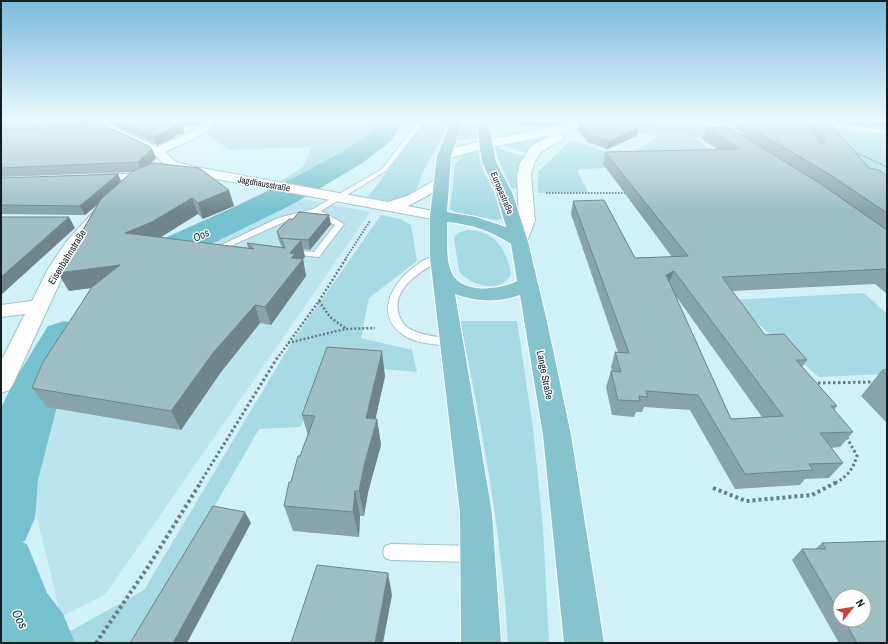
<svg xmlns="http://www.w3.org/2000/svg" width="888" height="644" font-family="'Archivo Narrow',sans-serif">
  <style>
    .built { fill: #bae5ec }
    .green { fill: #a6dae3 }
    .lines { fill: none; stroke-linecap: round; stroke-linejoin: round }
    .river { fill: #75c1cd; fill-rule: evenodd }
    .service-casing { stroke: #a2c2c8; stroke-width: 2 }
    .minor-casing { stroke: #a2c2c8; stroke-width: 2 }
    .tertiary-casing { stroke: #a2c2c8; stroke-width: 2 }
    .primary-casing { stroke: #fff; stroke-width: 2 }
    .path-far4 { stroke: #687e81; stroke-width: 1.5; stroke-dasharray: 1 1; stroke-linecap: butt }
    .path-far3 { stroke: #687e81; stroke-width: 2; stroke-dasharray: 1.5 1.5; stroke-linecap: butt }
    .path-far2 { stroke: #687e81; stroke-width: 2.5; stroke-dasharray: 2 2; stroke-linecap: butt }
    .path-far1 { stroke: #687e81; stroke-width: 3; stroke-dasharray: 2.5 2.5; stroke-linecap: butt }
    .path { stroke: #687e81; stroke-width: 4; stroke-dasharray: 3 3; stroke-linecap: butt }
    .service { fill: #fff; fill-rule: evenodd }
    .minor { fill: #fff; fill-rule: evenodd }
    .tertiary { fill: #fff; fill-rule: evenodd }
    .primary { fill: #85c4cd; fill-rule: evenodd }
    .wall { fill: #88a3a9; fill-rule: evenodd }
    .shaded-wall { fill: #6f8589 }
    .building { fill: #9ebec4; stroke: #6f8589; fill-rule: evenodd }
    .labels { text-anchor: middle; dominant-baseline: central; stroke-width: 3; stroke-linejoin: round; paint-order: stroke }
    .far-street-label { font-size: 9px; fill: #131f21; stroke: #fff }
    .street-label { font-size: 10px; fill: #131f21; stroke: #fff }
    .water-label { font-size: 11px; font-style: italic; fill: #014952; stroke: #fff }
    .near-water-label { font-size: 13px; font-style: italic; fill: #014952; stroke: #fff }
  </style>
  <rect width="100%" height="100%" fill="#d0f2f7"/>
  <!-- built -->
  <polygon class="built" points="303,199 370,212 105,595 61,617 27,476 45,396 142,271"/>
  <!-- green -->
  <g class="green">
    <polygon points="217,121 385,121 379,131 354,151 300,185 280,182 304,166 311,147 229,150 207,135"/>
    <path d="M426 121H449C442 138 433 154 424 170 420 176 420 184 416 190 408 207 382 200 368 197Z"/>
    <polygon points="464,121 476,121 477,138 456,141"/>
    <polygon points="612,121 693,121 707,125 725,136 693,137 721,158 577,170 588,192 538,193 538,172 571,140 624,158 658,137 605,123"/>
    <polygon points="793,124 859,133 887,134 887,180"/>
    <polygon points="538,139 543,140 527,153 503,145"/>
    <path d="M495 146 508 152 524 156C520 165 522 182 516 189L511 188 498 159Z"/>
    <polygon points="478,150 483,170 494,192 502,219 497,220 457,213 450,209 455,164 465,155"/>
    <polygon points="381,215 400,219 411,225 417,261 369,298 361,338 412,350 417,372 335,365 300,427 259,429 136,643 3,643 67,633 144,590 290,345"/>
    <path d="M467 230C494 230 507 249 511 274 502 295 468 285 459 271L454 238 458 233Z"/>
    <polygon points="864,293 887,314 887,374 819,377 731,300"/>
    <path d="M460 321H517L533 428 543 528 549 643H508C502 535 482 427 460 321Z"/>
  </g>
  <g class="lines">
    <!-- river -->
    <g class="river">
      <path d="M380 121H404L391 141 361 164 293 204 185 257 146 281 132 284 118 281 112 272C124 255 156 242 176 233 223 212 270 191 316 166 338 154 365 142 380 121Z"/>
      <polygon points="65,321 82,326 89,337 60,395 38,480 35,518 25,541 22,542 27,544 47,593 63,614 75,643 1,643 1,408 14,381 48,326"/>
    </g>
    <defs>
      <g id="service">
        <path d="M419 121H425L386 171 321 211 344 224 319 257 262 251 244 254 219 250 215 248 278 218 313 209 382 169ZM315 214 335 225 314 252 262 247 244 250 228 247 284 222Z"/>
        <polygon points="819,123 887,130 887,134 817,126 817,124"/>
        <path d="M439 254 443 257 442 259C423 270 390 288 399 315 401 321 405 327 412 330 426 337 440 336 454 340L455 342 450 346C435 344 415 344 402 334 366 307 408 262 439 254Z"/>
        <polygon points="391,544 473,546 479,548 481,554 479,560 473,562 391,560 385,558 383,552 385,546"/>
      </g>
      <g id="minor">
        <polygon points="97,121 107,121 110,125 157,147 195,130 205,121 216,121 203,134 165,152 176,162 196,167 388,202 407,196 437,179 447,179 449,182 447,185 408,206 443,213 445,216 443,219 438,220 195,175 168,168 153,153 102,129"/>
        <polygon points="701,121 713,121 747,142 745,144 737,144"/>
        <polygon points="144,173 149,174 150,177 149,180 92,183 85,179 92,175"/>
        <polygon points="100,209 105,210 107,213 81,244 66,269 13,384 9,390 1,393 1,361 25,314 1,317 1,305 32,301 48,269 66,242 95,210"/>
      </g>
      <path id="tertiary" d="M577 121H594L592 123 559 134 564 137 562 140 541 152 534 163 531 175 535 221 525 246 519 247 513 246 510 242 519 221 517 175 520 163 531 146 552 135 481 149 444 160 439 159 437 156C446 144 554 129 577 121Z"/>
      <path id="primary" d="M451 121H463L451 156 447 212 476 217 506 227 496 192 482 162 476 121H488L496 162 512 192 528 242 546 317 571 435 604 643H564L543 435 520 295C498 303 476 302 455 294L492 513 501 643H461L460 513 430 257V216L437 156ZM447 222C471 224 491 231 511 244L517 281C500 290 460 295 451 271 445 257 448 236 447 222Z"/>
    </defs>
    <!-- service casing -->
    <use href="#service" class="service-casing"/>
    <!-- minor casing -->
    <use href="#minor" class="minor-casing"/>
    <!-- tertiary casing -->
    <use href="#tertiary" class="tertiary-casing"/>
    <!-- primary casing -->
    <use href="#primary" class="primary-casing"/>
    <!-- path-far4 -->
    <g class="path-far4">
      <polyline points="626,121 655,130 692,130"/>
      <polyline points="853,151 887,167"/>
    </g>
    <!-- path-far3 -->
    <g class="path-far3">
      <polyline points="546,193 627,193"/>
      <polyline points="346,258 370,221"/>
    </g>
    <!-- path-far2 -->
    <g class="path-far2">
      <polyline points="319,301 330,317 345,328"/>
      <polyline points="288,343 345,329 375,328"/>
      <polyline points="279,356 319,301 347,257"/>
    </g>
    <!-- path-far1 -->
    <g class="path-far1">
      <polyline points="814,386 818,383 874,382"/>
      <polyline points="200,483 279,355"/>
      <path d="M835 483C848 476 853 469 857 456L846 436"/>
    </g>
    <!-- path -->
    <g class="path">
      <polyline points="713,488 746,501 812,495 837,482"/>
      <polyline points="96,643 148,567 201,482"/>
    </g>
    <!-- service -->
    <use href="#service" class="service"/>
    <!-- minor -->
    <use href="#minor" class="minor"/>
    <!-- tertiary -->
    <use href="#tertiary" class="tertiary"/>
    <!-- primary -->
    <use href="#primary" class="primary"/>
  </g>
  <!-- wall -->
  <g class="wall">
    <polygon points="1,121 96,121 97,124 51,128 1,130"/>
    <polygon points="108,121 147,121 150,125 152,121 201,121 199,124 183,126 184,133 176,135 173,138 157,145 111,124"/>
    <polygon points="515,121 570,121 545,127 515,124"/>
    <path d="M738 121H828L869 168 887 176V294L875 284 732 291 765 335 807 360 802 367 837 406 834 410 853 432 840 447 831 448 843 463 829 478 805 479 800 485 735 489 690 410 644 407 642 412H636L634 417 612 415 606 387 611 371H612L611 367 615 352H618L571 214 573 201 635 258 672 257 603 164 605 152 719 150 702 139 706 128 740 134 741 132 735 128ZM673 292 762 417 731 419Z"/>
    <polygon points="849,121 887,121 887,127 848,124"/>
    <polygon points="579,122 637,136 607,149 587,142 578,129"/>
    <polygon points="1,130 152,149 156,158 149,165 234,206 203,219 198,214 160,238 248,248 247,243 282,247 279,241 277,231 331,224 310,250 303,249 305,257 303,259 306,276 271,325 260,323 221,372 181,430 47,407 32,388 91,288 69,291 58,273 97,205 85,215 1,214 1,178 118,174 121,181 132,172 1,177"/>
    <polygon points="882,370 887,370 887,423 861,396"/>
    <polygon points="385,376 375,419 377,419 381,445 368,492 364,516 360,516 359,537 293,531 284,506 291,482 308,436 302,415"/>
    <path d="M822 543 887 643H839L792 560 802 549H815ZM840 596 864 620H840Z"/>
  </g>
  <!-- shaded-wall -->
  <g class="shaded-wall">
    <polygon points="47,121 96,121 97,124 51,128"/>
    <polygon points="180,121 201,121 199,124 183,126 184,133 176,135 173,138 157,145 154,137 173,127"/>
    <polygon points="545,121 570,121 545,127"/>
    <polygon points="639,128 637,136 607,149 609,141"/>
    <polygon points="152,149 156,158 142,172 138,162"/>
    <polygon points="118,174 122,184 85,215 80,206"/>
    <polygon points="229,190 234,206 203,219 198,203"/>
    <polygon points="192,198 198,214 159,238 125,233"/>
    <polygon points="329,215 331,224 310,250 308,240"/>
    <polygon points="69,217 75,228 1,295 1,277"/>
    <polygon points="301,240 305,257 303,259 306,276 271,325 265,307 290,253"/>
    <polygon points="120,265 129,283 69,291 58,273"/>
    <polygon points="674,271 668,285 666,275"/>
    <polygon points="255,305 260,323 221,372 181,430 171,411 213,353"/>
    <polygon points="382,351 385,376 370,444 366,418"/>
    <polygon points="377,419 381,445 368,492 364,516 359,491 364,466"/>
    <polygon points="355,491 360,516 359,537 353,512"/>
    <polygon points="245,512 251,523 187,643 173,643"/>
    <polygon points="388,573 392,595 383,643 375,643"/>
  </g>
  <!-- building -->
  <g class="building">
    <polygon points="1,121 28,121 1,122"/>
    <polygon points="119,121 147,121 150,125 152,121 180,121 181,125 173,127 170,130 154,137"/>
    <polygon points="581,121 617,121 639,128 609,141 588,134 579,122"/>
    <polygon points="745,121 797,121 814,132 821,144 826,142 821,129 809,121 828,121 869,168 879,170 887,176 887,213 829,174 744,124 751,124"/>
    <polygon points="101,124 149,146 152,149 138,162 1,168 1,130 47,129"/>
    <path d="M728 127 818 182 887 230V271L885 269 722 277 765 335 784 334 807 360H796L837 406H831L853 432 820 433 843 463 809 464 813 470 745 474 698 395 646 391 648 397 639 396 640 401 618 400 611 371 621 372 615 352 629 353 573 201 604 200 635 258 688 256 605 152 740 149 706 128ZM674 271 783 416 731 419 666 275Z"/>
    <polygon points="153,163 199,168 229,190 198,203 192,198 152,222 125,233 254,249 247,243 285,248 281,238 301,240 290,253 295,254 291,258 303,259 265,307 255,305 213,353 171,411 32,388 43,362 92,287 120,265 58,273 101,199 133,171"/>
    <polygon points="118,174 80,206 1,205 1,178"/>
    <polygon points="299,212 329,215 308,240 280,238 277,231 289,219 293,219"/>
    <polygon points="1,217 69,217 1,277"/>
    <polygon points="327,347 382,351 366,418 377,419 364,466 359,491 355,491 353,512 284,506 289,482 291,482 298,456 300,456 315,416 302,415"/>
    <polygon points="882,370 887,370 887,375"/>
    <polygon points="213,506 245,512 173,643 130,643"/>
    <polygon points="887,541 887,643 857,643 844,620 864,620 864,596 840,596 840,614 802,549 826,549 822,543"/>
    <polygon points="317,565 388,573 375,643 291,643"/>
  </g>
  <!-- sky -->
  <linearGradient id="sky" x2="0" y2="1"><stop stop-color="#7ab9dd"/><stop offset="0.57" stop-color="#eaf9fb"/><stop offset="1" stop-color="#eaf9fb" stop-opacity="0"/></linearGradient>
  <rect width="888" height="211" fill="url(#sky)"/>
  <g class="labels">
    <!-- far-street labels -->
    <g class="far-street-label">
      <text transform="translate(264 184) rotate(10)">Jagdhausstraße</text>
      <text transform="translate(502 193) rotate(67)">Europastraße</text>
    </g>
    <!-- street labels -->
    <g class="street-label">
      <text transform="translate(67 257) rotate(-58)">Eisenbahnstraße</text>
      <text transform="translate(545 375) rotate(79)">Lange Straße</text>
    </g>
    <!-- water labels -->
    <g class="water-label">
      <text transform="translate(201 235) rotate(-25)">Oos</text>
    </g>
    <!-- near-water labels -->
    <g class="near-water-label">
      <text transform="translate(20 619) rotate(63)">Oos</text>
    </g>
  </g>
  <!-- border -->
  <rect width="888" height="644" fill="none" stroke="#131f21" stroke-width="4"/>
  <!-- north arrow -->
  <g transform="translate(852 608) rotate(60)"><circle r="19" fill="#ffffff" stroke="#a1a5a6"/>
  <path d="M0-3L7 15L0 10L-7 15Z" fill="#ce4035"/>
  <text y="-6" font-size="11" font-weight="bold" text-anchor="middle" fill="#131f21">N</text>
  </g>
</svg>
